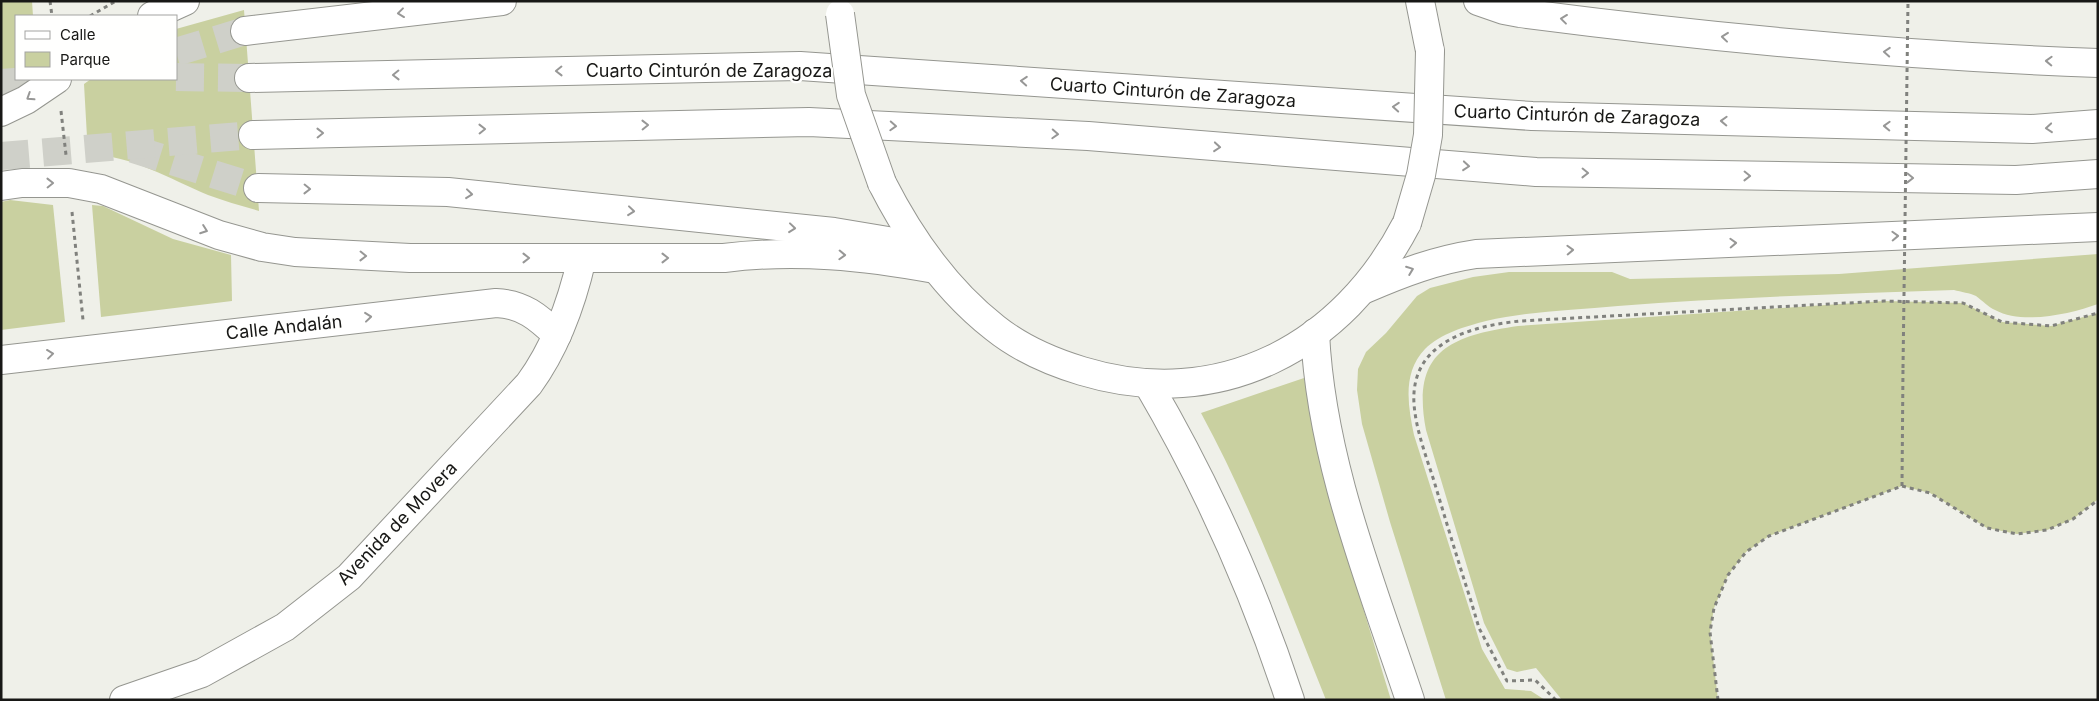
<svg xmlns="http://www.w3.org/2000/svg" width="2099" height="701" font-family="Inter,sans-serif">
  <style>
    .green { fill: #c9d0a0 }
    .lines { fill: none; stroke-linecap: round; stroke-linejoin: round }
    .highway-tunnel { stroke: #cfd0c9; stroke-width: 28; stroke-dasharray: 28 14; stroke-linecap: butt }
    .minor-casing { stroke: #959690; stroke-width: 30 }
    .major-casing { stroke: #959690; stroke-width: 30 }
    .highway-casing { stroke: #959690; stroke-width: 30 }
    .path { stroke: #80817d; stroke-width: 3; stroke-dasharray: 4 4; stroke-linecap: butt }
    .minor { stroke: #fff; stroke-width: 28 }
    .major { stroke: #fff; stroke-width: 28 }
    .highway { stroke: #fff; stroke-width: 28 }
    .highway-bridge-casing { stroke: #959690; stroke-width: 30; stroke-linecap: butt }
    .path-bridge { stroke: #80817d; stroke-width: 3; stroke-dasharray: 4 4; stroke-linecap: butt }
    .highway-bridge { stroke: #fff; stroke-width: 28 }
    .oneway { stroke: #979796 }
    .labels { text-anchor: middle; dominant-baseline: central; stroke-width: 4.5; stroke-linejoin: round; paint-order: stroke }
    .street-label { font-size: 18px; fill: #181816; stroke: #fffffe }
  </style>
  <rect width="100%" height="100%" fill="#eff0e9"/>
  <!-- green -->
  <g class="green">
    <polygon points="1,1 32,1 33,16 16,16 16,75 1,84"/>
    <path d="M244 10 259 211C242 206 224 201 208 195 170 179 129 154 88 155L84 84 91 79H176V29Z"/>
    <polygon points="10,200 53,205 65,322 1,330 1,202"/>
    <polygon points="92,205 103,206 173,239 231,255 232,301 101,317"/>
    <path d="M2098 254V304C2070 314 2023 325 1995 310 1988 307 1983 301 1976 296 1970 293 1961 292 1954 290 1842 294 1730 297 1618 306 1574 310 1529 311 1486 321 1466 326 1440 334 1425 349 1402 373 1408 406 1414 435L1482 649 1505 689 1531 691 1545 700H1446L1390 522 1362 424 1357 390 1358 369 1366 352 1386 333 1417 296 1430 288 1473 277 1509 272H1612L1630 279 1839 274Z"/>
    <path d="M1884 301 1963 303 2002 322 2051 326 2098 313 2097 500 2073 519 2047 530 2017 534 1987 528 1930 493 1902 486 1769 536 1746 552 1728 575 1714 608 1710 632 1718 700H1562L1536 668 1517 672 1507 669 1484 623 1426 430C1411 352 1449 336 1518 326Z"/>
    <path d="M1304 378 1340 532 1391 700H1326C1287 603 1251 505 1201 413Z"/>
  </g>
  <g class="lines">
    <!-- highway-tunnel -->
    <g class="highway-tunnel">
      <polyline points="176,52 245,31"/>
      <polyline points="176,77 249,78"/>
      <polyline points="1,83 54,79"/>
      <polyline points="133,149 258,188"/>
      <polyline points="1,156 253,135"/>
    </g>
    <defs>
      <g id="minor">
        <path d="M1315 333C1321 460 1370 580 1410 700"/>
        <path d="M1 360 496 303C523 304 538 317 557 335"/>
        <path d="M1148 384C1206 483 1254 590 1290 700"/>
        <path d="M124 700 202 673 285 627 349 577 529 384C556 347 572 302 582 258"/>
      </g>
      <g id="major">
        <polyline points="152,16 185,1"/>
        <polyline points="1,112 26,100 57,79"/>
        <path d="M1 186 22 183H69L101 189 219 235 262 247 295 252 410 258H724C796 249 864 256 935 269"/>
      </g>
      <g id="highway">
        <polyline points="1420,1 1430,51"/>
        <path d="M1478 1 1504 10 1520 13C1712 38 1904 56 2098 63"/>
        <polyline points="245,31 502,1"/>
        <polyline points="249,78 800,66 1532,116 2032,129 2098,124"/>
        <polyline points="253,135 809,122 1088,136 1536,172 2016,180 2098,174"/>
        <path d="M882 183C910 238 945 289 995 328 1020 348 1052 362 1082 371 1220 413 1343 347 1407 223"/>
        <polyline points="258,188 448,192 834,232 918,246"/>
        <path d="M1365 289C1402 273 1436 260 1476 254L2098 227"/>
      </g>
    </defs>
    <!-- minor casing -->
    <use href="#minor" class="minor-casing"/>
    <!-- major casing -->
    <use href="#major" class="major-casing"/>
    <!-- highway casing -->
    <use href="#highway" class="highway-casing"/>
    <!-- path -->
    <g class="path">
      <polyline points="50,1 52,16"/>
      <polyline points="90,16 116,1"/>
      <polyline points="61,111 66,155"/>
      <polyline points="72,212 83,320"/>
      <polyline points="1902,486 1903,368"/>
      <path d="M1556 700 1535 680 1507 681 1479 628 1471 601C1458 561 1446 521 1434 481 1426 456 1416 430 1414 404 1410 342 1471 326 1520 321L1884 301 1963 303 2002 322 2051 326 2098 313"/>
      <polyline points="1718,700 1710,632 1714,608 1728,575 1746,552 1769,536 1902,486 1930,493 1987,528 2017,534 2047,530 2073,519 2098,500"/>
    </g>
    <!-- minor -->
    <use href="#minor" class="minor"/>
    <!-- major -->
    <use href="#major" class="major"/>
    <!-- highway -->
    <use href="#highway" class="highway"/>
    <defs>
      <g id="highway-bridge">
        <polyline points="840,14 851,95 882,183"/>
        <polyline points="1407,223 1421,175 1428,135 1430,51"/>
      </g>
    </defs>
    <!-- highway-bridge casing -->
    <use href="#highway-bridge" class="highway-bridge-casing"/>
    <!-- path-bridge -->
    <polyline class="path-bridge" points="1903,368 1908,1"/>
    <!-- highway-bridge -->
    <use href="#highway-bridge" class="highway-bridge"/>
  </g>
  <!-- one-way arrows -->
  <defs><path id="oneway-chevron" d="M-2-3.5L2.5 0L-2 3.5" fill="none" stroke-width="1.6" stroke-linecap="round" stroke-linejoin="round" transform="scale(1.25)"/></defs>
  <g class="oneway">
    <use href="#oneway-chevron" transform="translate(401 13) rotate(173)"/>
    <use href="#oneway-chevron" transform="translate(1564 19) rotate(-173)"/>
    <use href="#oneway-chevron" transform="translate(1725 37) rotate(-174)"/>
    <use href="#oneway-chevron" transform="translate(1887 52) rotate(-176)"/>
    <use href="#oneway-chevron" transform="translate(2049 61) rotate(-178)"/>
    <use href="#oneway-chevron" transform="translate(559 71) rotate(179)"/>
    <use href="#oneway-chevron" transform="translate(396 75) rotate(179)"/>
    <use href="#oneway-chevron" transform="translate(1024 81) rotate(-176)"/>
    <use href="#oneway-chevron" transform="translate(30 97) rotate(147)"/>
    <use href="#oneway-chevron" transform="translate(1396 107) rotate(-176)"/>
    <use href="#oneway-chevron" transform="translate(1724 121) rotate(-178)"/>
    <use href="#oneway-chevron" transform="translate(645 125) rotate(-1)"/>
    <use href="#oneway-chevron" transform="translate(893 126) rotate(3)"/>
    <use href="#oneway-chevron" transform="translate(1887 126) rotate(-178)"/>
    <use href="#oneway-chevron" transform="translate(2049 128) rotate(175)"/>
    <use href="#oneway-chevron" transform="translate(482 129) rotate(-1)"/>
    <use href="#oneway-chevron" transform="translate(320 133) rotate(-1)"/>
    <use href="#oneway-chevron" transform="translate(1055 134) rotate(3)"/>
    <use href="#oneway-chevron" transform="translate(1217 147) rotate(5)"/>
    <use href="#oneway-chevron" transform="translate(1466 166) rotate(5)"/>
    <use href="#oneway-chevron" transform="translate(1585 173) rotate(1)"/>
    <use href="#oneway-chevron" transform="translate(1747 176) rotate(1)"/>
    <use href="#oneway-chevron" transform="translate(1910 178) rotate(1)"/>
    <use href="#oneway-chevron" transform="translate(50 183) rotate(-1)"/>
    <use href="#oneway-chevron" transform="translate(307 189) rotate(1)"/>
    <use href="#oneway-chevron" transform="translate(469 194) rotate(6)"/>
    <use href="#oneway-chevron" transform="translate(631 211) rotate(6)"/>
    <use href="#oneway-chevron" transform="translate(792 228) rotate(6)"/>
    <use href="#oneway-chevron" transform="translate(204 230) rotate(20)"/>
    <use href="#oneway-chevron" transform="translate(1895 236) rotate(-2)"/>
    <use href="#oneway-chevron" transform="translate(1733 243) rotate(-2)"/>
    <use href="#oneway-chevron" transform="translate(1570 250) rotate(-2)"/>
    <use href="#oneway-chevron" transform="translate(842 255) rotate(2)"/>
    <use href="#oneway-chevron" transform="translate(363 256) rotate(1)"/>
    <use href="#oneway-chevron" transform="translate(526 258)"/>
    <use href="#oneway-chevron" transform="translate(665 258)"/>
    <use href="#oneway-chevron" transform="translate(1410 270) rotate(-21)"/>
    <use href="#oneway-chevron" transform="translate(368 317) rotate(-6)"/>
    <use href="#oneway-chevron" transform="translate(50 354) rotate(-7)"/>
  </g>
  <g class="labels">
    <!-- street labels -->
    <g class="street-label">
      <text x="709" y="70">Cuarto Cinturón de Zaragoza</text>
      <text transform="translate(1173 92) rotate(4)">Cuarto Cinturón de Zaragoza</text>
      <text transform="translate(1577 115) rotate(2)">Cuarto Cinturón de Zaragoza</text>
      <text transform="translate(284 327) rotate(-6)">Calle Andalán</text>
      <text transform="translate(397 523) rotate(-46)">Avenida de Movera</text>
    </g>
  </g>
  <!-- border -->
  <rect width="2099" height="701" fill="none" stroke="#181816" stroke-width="5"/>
  <!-- legend -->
  <rect x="15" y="15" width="162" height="65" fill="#fffffe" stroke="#a3a3a1"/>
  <rect x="25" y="31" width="25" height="8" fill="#ffffff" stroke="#a3a3a1"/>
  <text x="60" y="40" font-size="15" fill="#181816">Calle</text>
  <rect x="25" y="52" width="25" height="15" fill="#c9d0a0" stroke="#a3a3a1"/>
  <text x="60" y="65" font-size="15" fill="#181816">Parque</text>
</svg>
